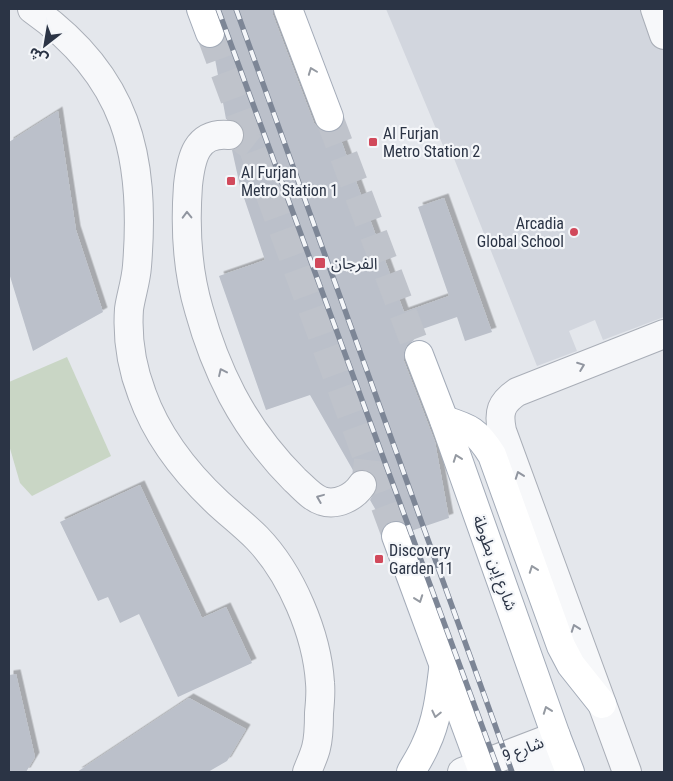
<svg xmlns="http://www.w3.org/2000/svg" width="673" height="781" font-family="'Roboto Condensed','Noto Sans Arabic',sans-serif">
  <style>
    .built { fill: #d2d6de }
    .green { fill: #c9d6c5 }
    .building { fill: #bbc0ca; filter: url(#shadow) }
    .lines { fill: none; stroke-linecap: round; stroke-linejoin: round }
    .minor-tunnel { stroke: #bfc3cb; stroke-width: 28; stroke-dasharray: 28 14; stroke-linecap: butt }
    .major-tunnel { stroke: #bfc3cb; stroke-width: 28; stroke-dasharray: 28 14; stroke-linecap: butt }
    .minor-casing { stroke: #a9aeb7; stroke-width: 30 }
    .major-casing { stroke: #a3abb8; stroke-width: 30 }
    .minor { stroke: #f7f8fa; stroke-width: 28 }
    .major { stroke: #fff; stroke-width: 28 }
    .rail-casing { stroke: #7d8696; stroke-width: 5.5 }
    .rail { stroke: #f4f6f9; stroke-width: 4; stroke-dasharray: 11; stroke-linecap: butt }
    .oneway { stroke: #959aa2 }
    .oneway2 { stroke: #9196a0 }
    .poi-dot { fill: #d1495b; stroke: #f4f6f9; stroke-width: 2 }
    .labels { text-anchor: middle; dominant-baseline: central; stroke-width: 4.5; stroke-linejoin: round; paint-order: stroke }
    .poi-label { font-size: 16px; fill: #2b3445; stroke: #f4f6f9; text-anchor: start }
    .street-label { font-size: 16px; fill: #2b3445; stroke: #f4f6f9 }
  </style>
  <defs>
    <filter id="shadow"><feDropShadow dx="4.5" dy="-4.5" stdDeviation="0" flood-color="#0004"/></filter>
  </defs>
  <rect width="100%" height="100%" fill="#e4e7ec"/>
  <!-- built -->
  <polygon class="built" points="386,9 664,9 664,317 603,340 595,320 569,331 577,351 537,366 449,146 444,148"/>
  <!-- green -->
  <polygon class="green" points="67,357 111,456 32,496 20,483 9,445 9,382"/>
  <!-- building -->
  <g class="building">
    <polygon points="218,9 273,9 273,15 314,123 319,129 326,132 336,131 342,143 404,312 449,296 418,207 444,198 492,332 465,341 457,317 411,333 414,340 407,345 404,352 404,361 435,442 449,518 411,531 406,524 399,521 391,521 385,526 370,500 377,488 376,479 372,473 365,470 354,472 310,395 266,410 219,276 265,260 240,186 232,150 237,148 242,143 245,134 242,127 237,122 226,119 213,48 222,43 225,35 225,28"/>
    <polygon points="58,111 76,230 103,312 33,351 9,273 9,142"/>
    <polygon points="140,485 202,618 226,607 252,663 178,697 139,614 120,623 108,597 98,601 60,522"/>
    <polygon points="16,674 35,757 26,772 9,772 9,675"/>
    <polygon points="189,698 246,729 227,761 208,772 77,772"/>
  </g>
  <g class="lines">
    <!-- minor-tunnel -->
    <g class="minor-tunnel">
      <polyline points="229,135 237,135 252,147"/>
      <polyline points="362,485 366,478 368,460"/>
    </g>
    <!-- major-tunnel -->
    <g class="major-tunnel">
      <polyline points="210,33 396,536"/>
      <polyline points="329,117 419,355"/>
    </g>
    <defs>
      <g id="minor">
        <path d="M32 9C127 76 146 155 137 266 136 281 131 295 129 309 127 338 132 368 142 394 157 436 186 473 218 503 231 515 245 526 257 538 291 573 317 634 320 683 321 693 320 703 319 713 319 725 319 737 316 748 314 756 310 764 307 772"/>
        <polyline points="655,9 664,35"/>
        <path d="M229 135C196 132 191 158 188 185 185 226 187 270 199 310 207 339 218 368 232 395 249 427 270 455 295 480 303 487 312 498 322 501 337 506 354 497 362 485"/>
        <polyline points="462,772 556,736"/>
        <polyline points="523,772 564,757"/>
        <path d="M627 772 502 431C498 412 501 403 517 392L664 334"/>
      </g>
      <g id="major">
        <polyline points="201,9 210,33"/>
        <polyline points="288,9 329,117"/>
        <polyline points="419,355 444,420 556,736 570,772"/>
        <path d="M444 420C470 428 477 431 492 455L561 646 571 665 602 704"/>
        <polyline points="396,536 483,772"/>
        <path d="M411 772C416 763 422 754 426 744 437 721 440 695 443 670"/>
      </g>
    </defs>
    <!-- minor casing -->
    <use href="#minor" class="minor-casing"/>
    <!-- major casing -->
    <use href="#major" class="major-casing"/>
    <!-- minor -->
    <use href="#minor" class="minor"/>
    <!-- major -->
    <use href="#major" class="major"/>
    <defs>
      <g id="rail">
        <polyline points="218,9 499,772"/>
        <polyline points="236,9 512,772"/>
      </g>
    </defs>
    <!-- rail casing -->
    <use href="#rail" class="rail-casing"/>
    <!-- rail -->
    <use href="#rail" class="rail"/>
  </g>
  <!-- one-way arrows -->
  <defs><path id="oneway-chevron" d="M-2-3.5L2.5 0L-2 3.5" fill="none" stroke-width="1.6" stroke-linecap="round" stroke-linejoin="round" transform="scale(1.25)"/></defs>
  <g class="oneway">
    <use href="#oneway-chevron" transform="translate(312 71) rotate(-111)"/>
    <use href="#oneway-chevron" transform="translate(457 458) rotate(-110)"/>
    <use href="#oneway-chevron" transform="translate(533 569) rotate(-110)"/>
    <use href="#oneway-chevron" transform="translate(419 599) rotate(70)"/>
    <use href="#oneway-chevron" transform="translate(547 710) rotate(-110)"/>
    <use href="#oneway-chevron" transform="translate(436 714) rotate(103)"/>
  </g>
  <g class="oneway2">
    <use href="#oneway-chevron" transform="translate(187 215) rotate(-91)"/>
    <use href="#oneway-chevron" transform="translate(581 366) rotate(-21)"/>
    <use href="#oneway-chevron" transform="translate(222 372) rotate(-115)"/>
    <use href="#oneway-chevron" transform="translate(519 475) rotate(-110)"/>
    <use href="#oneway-chevron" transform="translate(320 498) rotate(-158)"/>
    <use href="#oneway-chevron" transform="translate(575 628) rotate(-110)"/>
  </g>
  <!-- markers -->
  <g class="poi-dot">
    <rect x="368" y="137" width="10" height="10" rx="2.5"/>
    <rect x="226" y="176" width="10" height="10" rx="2.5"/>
    <circle cx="574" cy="232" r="5"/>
    <rect x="314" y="257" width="12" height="12" rx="2.5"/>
    <rect x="374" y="554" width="10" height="10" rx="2.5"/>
  </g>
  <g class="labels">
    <!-- poi labels -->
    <g class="poi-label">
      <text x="383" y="133">Al Furjan<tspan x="383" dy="18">Metro Station 2</tspan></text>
      <text x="241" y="172">Al Furjan<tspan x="241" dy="18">Metro Station 1</tspan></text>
      <text x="564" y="223" text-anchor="end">Arcadia<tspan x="564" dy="18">Global School</tspan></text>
      <text x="331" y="263">الفرجان</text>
      <text x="389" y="550">Discovery<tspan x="389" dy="18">Garden 11</tspan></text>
    </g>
    <!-- street labels -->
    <g class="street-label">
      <text transform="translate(495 563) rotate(70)">شارع إبن بطوطة</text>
      <text transform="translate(523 749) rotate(-21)">شارع 9</text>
    </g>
  </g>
  <!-- border -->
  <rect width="673" height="781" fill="none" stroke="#2b3445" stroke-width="20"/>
  <!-- north arrow -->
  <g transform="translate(45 45) rotate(211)" stroke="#f4f6f9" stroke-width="4" paint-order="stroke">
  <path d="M0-4L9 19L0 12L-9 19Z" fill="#2b3445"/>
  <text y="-8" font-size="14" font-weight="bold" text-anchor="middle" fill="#2b3445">ش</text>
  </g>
</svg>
